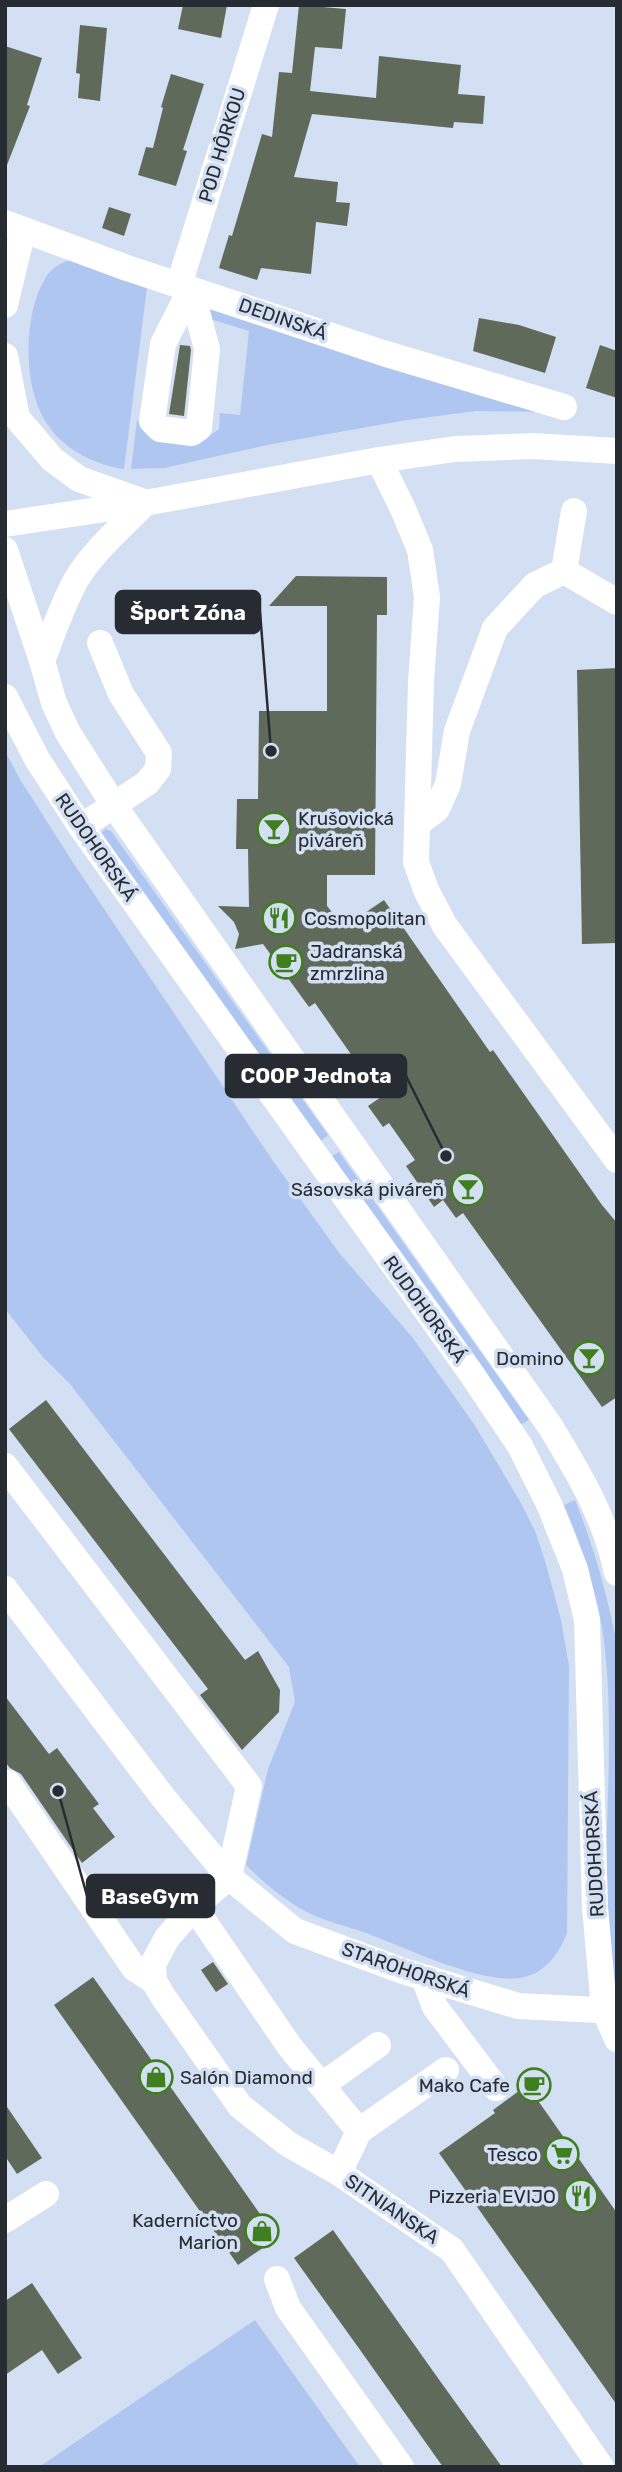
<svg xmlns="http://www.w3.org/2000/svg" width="622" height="2472" font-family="Rubik,sans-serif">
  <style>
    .green { fill: #afc7f0 }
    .building { fill: #5f6a5a }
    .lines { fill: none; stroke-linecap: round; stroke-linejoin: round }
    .minor { stroke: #fff; stroke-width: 26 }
    .labels { text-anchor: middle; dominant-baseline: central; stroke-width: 7; stroke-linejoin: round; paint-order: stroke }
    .street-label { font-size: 19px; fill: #272b32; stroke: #d3dff2 }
    .poi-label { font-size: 19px; fill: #272b32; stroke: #d3dff2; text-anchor: end }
    .leader { fill: none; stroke: #272b32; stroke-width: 2.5 }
    .callout-dot { fill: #272b32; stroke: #d3dff2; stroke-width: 2.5 }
    .callout { fill: #272b32; stroke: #272b32; stroke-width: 2.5 }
    .callout-label { font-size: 21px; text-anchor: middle; font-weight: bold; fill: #fff }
  </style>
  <rect width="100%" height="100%" fill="#d3dff2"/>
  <!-- green -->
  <g class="green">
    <path d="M77 258 147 287 124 469C96 465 67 451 50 428 22 392 22 315 46 277 53 266 64 261 77 258Z"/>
    <polygon points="227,307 560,412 476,411 407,420 272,444 164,468 131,469 137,420 149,437 198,444 219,429 220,413 240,415 249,331 207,318 209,310"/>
    <path d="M5 751 21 781 74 864 273 1161 340 1254 413 1338 474 1424 521 1503 535 1531 546 1564 561 1620 569 1666 567 1933C559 1954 544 1975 519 1978 480 1984 404 1947 366 1933 346 1926 324 1921 305 1911 284 1900 263 1882 246 1865L268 1769 295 1702 289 1667 70 1384 43 1357 5 1309Z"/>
    <polygon points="106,829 111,831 328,1135 321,1141 103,835 102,832"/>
    <polygon points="339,1152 529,1420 520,1425 445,1313 332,1156"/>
    <path d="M575 1500C594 1547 607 1595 617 1644V1983L613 1980C611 1963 607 1945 607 1927 603 1838 614 1749 606 1660 602 1607 585 1553 564 1505Z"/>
    <polygon points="255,2320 360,2467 39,2467"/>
  </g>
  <!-- building -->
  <g class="building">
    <polygon points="183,5 227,5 221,38 178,29"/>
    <polygon points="299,5 346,9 342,49 315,47 310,91 376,98 379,56 461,65 458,94 485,96 483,124 454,122 453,128 312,114 294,177 338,182 336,202 350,203 347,226 316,222 311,274 261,268 257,280 219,268 229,235 232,236 262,134 272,137 279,72 292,73"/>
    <polygon points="80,25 107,28 100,101 78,98 80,74 76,73"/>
    <polygon points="5,46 42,58 27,105 30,106 7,165"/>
    <polygon points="171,74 204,84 183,150 187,151 176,186 138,175 146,147 153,148 163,108 161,107"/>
    <polygon points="109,207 131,214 124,236 102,228"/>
    <polygon points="479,318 519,325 556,337 545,373 473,351"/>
    <polygon points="180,345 190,346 191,350 184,416 169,414"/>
    <polygon points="600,345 617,351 617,398 586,388"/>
    <polygon points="296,576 387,577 387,615 377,615 375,875 327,875 327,906 344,927 384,900 490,1052 493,1050 602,1205 617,1223 617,1397 602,1407 463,1213 456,1218 443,1200 434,1207 406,1166 415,1160 389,1123 383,1127 368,1106 381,1097 315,1003 309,1007 263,944 235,949 239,934 234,922 218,906 249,907 248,849 236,849 237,799 258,799 259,711 327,711 327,606 269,606"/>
    <polygon points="617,668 617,943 582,944 577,670"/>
    <polygon points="46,1400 245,1660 258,1651 280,1690 279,1712 242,1750 200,1695 208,1689 9,1429"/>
    <polygon points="5,1696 49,1754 57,1748 99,1804 93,1808 115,1837 82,1863 21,1774 10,1768 5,1762"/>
    <polygon points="213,1962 228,1984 216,1992 201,1970"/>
    <polygon points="93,1977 277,2238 238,2265 54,2005"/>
    <polygon points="527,2085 617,2213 617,2405 439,2153 495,2113 493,2110"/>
    <polygon points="5,2104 42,2158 17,2174 5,2156"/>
    <polygon points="333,2230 440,2381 502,2467 443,2467 358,2347 294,2258"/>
    <polygon points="32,2283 82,2358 58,2374 42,2350 5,2375 5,2301"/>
  </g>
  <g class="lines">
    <!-- minor -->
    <g class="minor">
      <polyline points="5,223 127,268 383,353 564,407"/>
      <polyline points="179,285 266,5"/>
      <polygon points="191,289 207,349 199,428 192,433 160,429 152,421 163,344"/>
      <polyline points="5,305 23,230"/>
      <polyline points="5,356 17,418 52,459 79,479 144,502"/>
      <polyline points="379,460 403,509 420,550 427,597 421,681 416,862 426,890 445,926 617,1160"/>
      <polyline points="5,524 145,503 379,460 455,449 533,446 617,451"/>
      <path d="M5 550 42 661 54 703 68 733 115 807 550 1426C579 1474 605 1516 617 1573"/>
      <polyline points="564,571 574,511"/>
      <polyline points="564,571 617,602"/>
      <path d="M42 661C53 633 62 605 76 580 93 551 122 527 145 503"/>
      <polyline points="5,697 37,759 81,827 471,1373 520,1446 549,1504 575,1569 587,1620 595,1907 604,2009 617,2039"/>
      <polyline points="417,824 437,809 448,784 457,731 495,628 535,585 564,571"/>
      <polyline points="81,827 147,783 158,769 159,753 121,694 100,643"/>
      <polyline points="5,1466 249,1786 229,1877 194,1907 167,1938 153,1964 154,1981 162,1995 240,2106 288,2144 339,2173 452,2250 601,2467"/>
      <polyline points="5,1589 162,1796 229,1877 295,1931 403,1971 518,2006 617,2011"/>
      <polyline points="8,1783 134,1968 154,1981"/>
      <polyline points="194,1907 290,2047 359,2131 339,2173"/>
      <polyline points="424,1978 435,2007 496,2088"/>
      <polyline points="322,2085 378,2045"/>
      <polyline points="359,2131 446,2070"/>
      <polyline points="5,2220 46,2194"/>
      <polyline points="277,2279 288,2308 401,2467"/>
    </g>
  </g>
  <!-- icons -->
  <defs>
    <symbol id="bar-ring" viewBox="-11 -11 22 22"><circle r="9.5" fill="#d3dff2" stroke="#3f7f1f" stroke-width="1.5"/><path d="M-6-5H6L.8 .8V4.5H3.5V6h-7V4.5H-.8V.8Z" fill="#3f7f1f"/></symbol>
    <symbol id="restaurant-ring" viewBox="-11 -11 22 22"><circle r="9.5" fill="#d3dff2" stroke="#3f7f1f" stroke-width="1.5"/><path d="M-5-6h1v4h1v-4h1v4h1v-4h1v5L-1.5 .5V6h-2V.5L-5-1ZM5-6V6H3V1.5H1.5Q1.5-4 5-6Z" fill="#3f7f1f"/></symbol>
    <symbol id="cafe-ring" viewBox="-11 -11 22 22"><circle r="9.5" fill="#d3dff2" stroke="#3f7f1f" stroke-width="1.5"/><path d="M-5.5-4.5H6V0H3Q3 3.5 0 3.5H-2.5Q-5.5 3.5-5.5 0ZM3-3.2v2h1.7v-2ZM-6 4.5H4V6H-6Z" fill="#3f7f1f"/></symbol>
    <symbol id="shop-ring" viewBox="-11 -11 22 22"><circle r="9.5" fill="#d3dff2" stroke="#3f7f1f" stroke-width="1.5"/><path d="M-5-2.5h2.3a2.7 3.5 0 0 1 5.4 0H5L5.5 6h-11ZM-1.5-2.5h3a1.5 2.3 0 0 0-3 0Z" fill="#3f7f1f"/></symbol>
    <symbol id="supermarket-ring" viewBox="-11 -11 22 22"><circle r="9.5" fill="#d3dff2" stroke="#3f7f1f" stroke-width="1.5"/><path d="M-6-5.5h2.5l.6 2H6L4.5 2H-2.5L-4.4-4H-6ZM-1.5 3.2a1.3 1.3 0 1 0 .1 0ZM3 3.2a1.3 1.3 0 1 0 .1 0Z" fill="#3f7f1f"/></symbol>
  </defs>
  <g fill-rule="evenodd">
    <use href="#bar-ring" x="255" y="810" width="38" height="38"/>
    <use href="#restaurant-ring" x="260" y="899" width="38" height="38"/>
    <use href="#cafe-ring" x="267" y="943" width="38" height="38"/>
    <use href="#bar-ring" x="449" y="1170" width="38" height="38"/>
    <use href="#bar-ring" x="570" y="1339" width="38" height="38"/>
    <use href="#shop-ring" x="137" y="2058" width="38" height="38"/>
    <use href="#cafe-ring" x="515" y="2066" width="38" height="38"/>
    <use href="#supermarket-ring" x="543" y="2135" width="38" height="38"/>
    <use href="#restaurant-ring" x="562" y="2177" width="38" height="38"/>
    <use href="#shop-ring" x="243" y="2212" width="38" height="38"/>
  </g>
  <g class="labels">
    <!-- street labels -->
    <g class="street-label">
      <text transform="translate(222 145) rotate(-73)">POD HÔRKOU</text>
      <text transform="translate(283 319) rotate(19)">DEDINSKÁ</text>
      <text transform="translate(96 847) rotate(55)">RUDOHORSKÁ</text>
      <text transform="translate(425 1309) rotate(54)">RUDOHORSKÁ</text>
      <text transform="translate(594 1854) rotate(-93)">RUDOHORSKÁ</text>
      <text transform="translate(406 1970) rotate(19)">STAROHORSKÁ</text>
      <text transform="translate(392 2209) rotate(34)">SITNIANSKA</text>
    </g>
    <!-- poi labels -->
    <g class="poi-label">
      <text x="298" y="818" text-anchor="start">Krušovická<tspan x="298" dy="22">piváreň</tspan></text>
      <text x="304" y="918" text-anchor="start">Cosmopolitan</text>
      <text x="310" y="951" text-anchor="start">Jadranská<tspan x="310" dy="22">zmrzlina</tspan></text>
      <text x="444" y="1189">Sásovská piváreň</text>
      <text x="564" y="1358">Domino</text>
      <text x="180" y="2077" text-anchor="start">Salón Diamond</text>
      <text x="510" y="2085">Mako Cafe</text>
      <text x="538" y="2154">Tesco</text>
      <text x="556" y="2196">Pizzeria EVIJO</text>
      <text x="238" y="2220">Kaderníctvo<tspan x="238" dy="22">Marion</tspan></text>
    </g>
  </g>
  <!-- callouts -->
  <path class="leader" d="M271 751L260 612M446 1156L406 1076M58 1791L87 1896"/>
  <g class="callout-dot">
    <circle cx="271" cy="751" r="7"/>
    <circle cx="446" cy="1156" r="7"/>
    <circle cx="58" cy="1791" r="7"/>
  </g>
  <g class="callout">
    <rect x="116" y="591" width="144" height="42" rx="7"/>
    <rect x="226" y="1055" width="180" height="42" rx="7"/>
    <rect x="87" y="1875" width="127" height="42" rx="7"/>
  </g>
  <g class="callout-label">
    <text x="188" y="620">Šport Zóna</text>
    <text x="316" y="1083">COOP Jednota</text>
    <text x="150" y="1904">BaseGym</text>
  </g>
  <!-- border -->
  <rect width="622" height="2472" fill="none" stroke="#272b32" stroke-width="14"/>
</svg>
